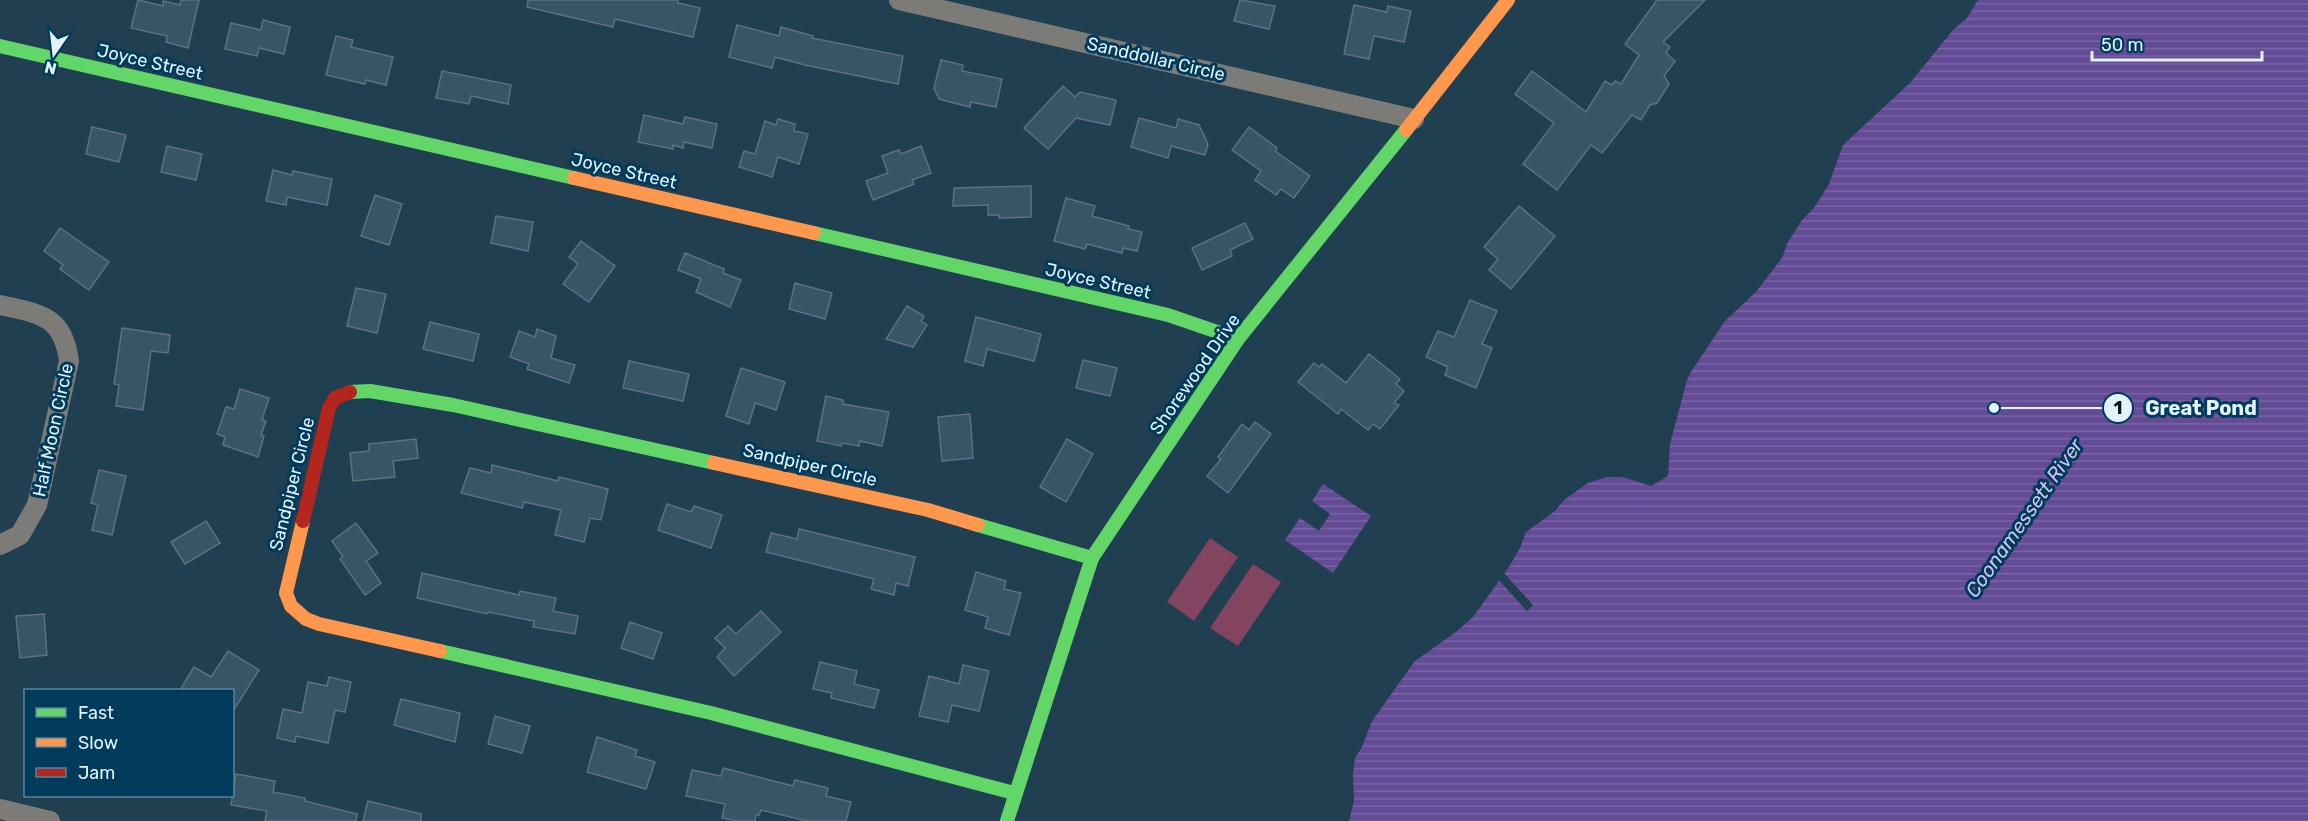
<svg xmlns="http://www.w3.org/2000/svg" width="2308" height="821" font-family="Rubik,sans-serif">
  <style>
    .grass { fill: #83445f }
    .water { fill: url(#water-rules) }
    .pier { fill: #204052 }
    .building { fill: #385566; stroke: #597281; stroke-width: 1.5 }
    .lines { fill: none; stroke-linecap: round; stroke-linejoin: round }
    .street { stroke: #7c7b78; stroke-width: 20 }
    .fast { stroke: #63d668; stroke-width: 14 }
    .slow { stroke: #ff974d; stroke-width: 14 }
    .jam { stroke: #b3261e; stroke-width: 14 }
    .labels { text-anchor: middle; dominant-baseline: central; stroke-width: 6; stroke-linejoin: round; paint-order: stroke }
    .street-label { font-size: 18px; fill: #e2f2fe; stroke: #003b5b }
    .water-label { font-size: 20px; font-style: italic; fill: #d1c3ef; stroke: #003b5b }
    .leader { fill: none; stroke: #e2f2fe; stroke-width: 2 }
    .callout-dot { fill: #e2f2fe; stroke: #003b5b; stroke-width: 2 }
    .mark-label { font-size: 18px; text-anchor: middle; font-weight: bold; fill: #111 }
    .callout-label { font-size: 20px; text-anchor: middle; font-weight: bold; fill: #e2f2fe; stroke: #003b5b; stroke-width: 6; stroke-linejoin: round; paint-order: stroke }
  </style>
  <defs>
    <pattern id="water-rules" width="6" height="5" patternUnits="userSpaceOnUse" patternTransform="scale(1.5)"><rect width="6" height="5" fill="#634b95"/><path d="M0 2.5h6" fill="none" stroke="#7965a5"/></pattern>
  </defs>
  <rect width="100%" height="100%" fill="#204052"/>
  <!-- grass -->
  <g class="grass">
    <polygon points="1210,538 1238,557 1194,621 1167,602"/>
    <polygon points="1253,564 1281,582 1238,646 1210,628"/>
  </g>
  <!-- water -->
  <g class="water">
    <polygon points="1978,0 2308,0 2308,821 1349,821 1354,801 1353,775 1355,758 1362,747 1372,721 1415,661 1456,632 1473,617 1507,570 1520,548 1526,532 1555,511 1564,500 1588,483 1606,477 1623,477 1651,486 1668,476 1670,444 1687,380 1691,372 1725,321 1756,292 1782,258 1788,242 1802,220 1814,208 1829,184 1843,145 1910,83 1953,30 1967,18"/>
    <polygon points="1323,484 1371,516 1333,573 1285,540 1300,518 1319,531 1330,514 1312,501"/>
  </g>
  <!-- pier -->
  <polygon class="pier" points="1502,571 1533,605 1527,611 1497,578"/>
  <!-- building -->
  <g class="building">
    <polygon points="138,0 163,6 163,1 180,5 181,0 199,0 188,48 166,42 167,36 131,28"/>
    <polygon points="528,0 678,0 678,3 700,8 693,37 615,19 613,27 527,7"/>
    <polygon points="1240,0 1275,6 1269,29 1234,21"/>
    <polygon points="1657,0 1705,0 1663,42 1670,47 1666,53 1675,61 1664,76 1669,84 1657,103 1650,105 1641,120 1632,115 1602,153 1591,145 1557,190 1523,164 1554,123 1515,94 1532,71 1586,112 1605,81 1612,85 1615,81 1621,84 1639,55 1625,44"/>
    <polygon points="1354,5 1387,12 1388,6 1411,11 1404,42 1374,36 1369,59 1344,54"/>
    <polygon points="263,20 290,27 284,54 259,48 257,56 225,49 231,23 261,30"/>
    <polygon points="737,25 779,36 781,27 813,36 812,38 903,56 898,84 805,65 775,57 772,68 729,57"/>
    <polygon points="336,36 353,40 351,47 393,57 386,85 366,80 365,84 326,75"/>
    <polygon points="941,60 963,65 962,71 1002,79 996,107 971,102 970,107 939,99 934,88"/>
    <polygon points="442,71 511,85 508,104 471,96 469,104 436,98"/>
    <polygon points="1063,86 1075,97 1080,92 1116,100 1110,125 1076,118 1048,149 1024,128"/>
    <polygon points="644,115 683,124 685,117 717,124 712,148 684,142 683,148 673,145 673,149 638,142"/>
    <polygon points="1139,118 1176,128 1178,119 1199,125 1208,144 1205,155 1171,146 1168,158 1131,147"/>
    <polygon points="778,119 795,124 794,131 808,134 799,164 778,157 772,177 739,167 744,151 755,154 765,121 776,125"/>
    <polygon points="92,127 126,135 119,162 86,154"/>
    <polygon points="1249,127 1277,148 1275,151 1310,176 1294,198 1281,189 1276,195 1255,180 1261,171 1232,150"/>
    <polygon points="167,146 202,154 196,180 161,172"/>
    <polygon points="921,146 931,173 912,180 914,184 873,200 866,181 888,173 882,156 899,150 901,154"/>
    <polygon points="273,170 292,175 293,171 332,179 327,205 287,197 286,205 266,201"/>
    <polygon points="1031,186 1031,217 999,218 999,215 988,215 988,205 953,206 954,188"/>
    <polygon points="375,195 402,204 389,245 361,236"/>
    <polygon points="1066,198 1095,206 1092,216 1129,226 1128,229 1142,232 1137,251 1123,248 1122,253 1087,244 1085,249 1054,241"/>
    <polygon points="1519,206 1555,236 1511,289 1489,270 1498,259 1484,247"/>
    <polygon points="496,216 533,222 528,251 491,243"/>
    <polygon points="1245,223 1253,239 1230,250 1232,256 1202,270 1192,248"/>
    <polygon points="60,228 109,262 89,290 60,269 63,265 44,251"/>
    <polygon points="581,241 615,266 589,302 563,284 578,264 569,257"/>
    <polygon points="685,253 724,269 723,273 741,280 730,307 696,292 701,279 678,270"/>
    <polygon points="795,283 832,293 825,319 789,309"/>
    <polygon points="356,288 386,294 377,333 347,326"/>
    <polygon points="1470,300 1497,311 1482,344 1492,348 1476,388 1445,375 1448,367 1426,357 1438,331 1454,337"/>
    <polygon points="907,306 924,316 921,321 927,325 913,347 886,339"/>
    <polygon points="976,317 1041,334 1034,361 987,349 983,366 965,361"/>
    <polygon points="430,322 479,334 473,361 423,349"/>
    <polygon points="122,328 170,335 168,353 151,351 143,410 116,406 119,385 114,384"/>
    <polygon points="537,329 556,336 551,358 575,365 569,383 527,369 529,364 510,357 519,331 535,337"/>
    <polygon points="1369,354 1400,379 1396,384 1404,391 1394,403 1399,405 1380,429 1373,424 1368,430 1341,409 1338,414 1298,382 1314,363 1319,367 1322,364 1346,383"/>
    <polygon points="1083,360 1117,368 1110,396 1076,388"/>
    <polygon points="629,361 689,374 683,401 623,388"/>
    <polygon points="741,368 785,382 776,410 755,403 749,424 726,416"/>
    <polygon points="240,389 269,398 262,420 266,421 261,435 264,436 258,457 223,445 225,437 217,434 226,407 234,409"/>
    <polygon points="826,396 843,400 843,404 889,412 882,446 860,441 859,446 842,443 841,446 817,441"/>
    <polygon points="970,414 973,458 942,461 938,417"/>
    <polygon points="1255,422 1271,434 1228,493 1207,476 1221,459 1218,457 1242,424 1249,430"/>
    <polygon points="416,439 418,458 393,461 395,477 353,481 350,453 369,451 369,444"/>
    <polygon points="1067,439 1093,454 1066,502 1040,487"/>
    <polygon points="492,465 558,481 559,477 608,489 601,520 590,518 584,542 555,535 561,510 524,502 522,508 461,493 470,468 491,473"/>
    <polygon points="99,470 126,476 112,535 92,530 98,505 91,503"/>
    <polygon points="667,504 691,512 694,506 722,515 711,548 658,530"/>
    <polygon points="206,521 220,543 185,564 171,542"/>
    <polygon points="356,523 378,553 366,561 381,583 365,595 340,559 343,557 332,541"/>
    <polygon points="799,529 915,557 908,586 896,583 894,595 871,589 874,579 766,552 771,533 797,539"/>
    <polygon points="976,572 1006,581 1004,589 1021,593 1009,635 985,628 988,617 965,610"/>
    <polygon points="422,573 519,595 520,591 556,598 553,611 578,616 575,634 533,627 534,621 488,612 487,614 417,598"/>
    <polygon points="761,611 781,632 734,676 717,657 725,648 715,638 728,626 736,634"/>
    <polygon points="44,614 47,655 20,658 16,616"/>
    <polygon points="630,622 662,633 653,659 621,648"/>
    <polygon points="228,651 259,670 232,713 232,690 180,690 194,667 211,677"/>
    <polygon points="820,662 857,671 854,684 879,690 874,708 831,698 832,693 813,689"/>
    <polygon points="963,665 989,671 979,711 952,705 948,722 919,716 929,676 959,684"/>
    <polygon points="329,677 351,682 345,712 335,710 328,743 296,736 295,742 277,738 283,709 302,713 308,682 327,686"/>
    <polygon points="401,699 460,713 455,742 394,725"/>
    <polygon points="495,716 530,726 522,753 488,744"/>
    <polygon points="597,737 637,750 635,756 655,762 646,789 587,772"/>
    <polygon points="723,768 793,786 795,780 828,788 826,796 851,802 846,821 807,821 761,810 759,815 756,815 755,821 738,821 722,818 725,804 686,796 692,770 721,776"/>
    <polygon points="236,774 275,781 273,792 305,798 305,801 357,814 356,821 265,821 267,811 231,805"/>
    <polygon points="368,801 421,814 421,821 363,821"/>
  </g>
  <g class="lines">
    <!-- street -->
    <g class="street">
      <polyline points="899,0 1414,119"/>
      <path d="M0 305C40 314 63 315 69 361L37 505 20 535 0 545"/>
      <polyline points="0,809 50,821"/>
    </g>
    <!-- fast -->
    <g class="fast">
      <polyline points="0,46 574,178"/>
      <polyline points="814,233 1168,315 1238,339"/>
      <polyline points="350,392 370,391 453,405 714,463"/>
      <polyline points="978,525 1092,558"/>
      <polyline points="440,651 711,713 1014,793"/>
      <polyline points="1007,821 1092,558 1238,339 1406,130"/>
    </g>
    <!-- slow -->
    <g class="slow">
      <polyline points="1406,130 1508,0"/>
      <polyline points="574,178 814,233"/>
      <polyline points="714,463 928,510 978,525"/>
      <polyline points="303,521 286,593 291,606 306,619 319,624 440,651"/>
    </g>
    <!-- jam -->
    <polyline class="jam" points="303,521 329,408 335,398 350,392"/>
  </g>
  <g class="labels">
    <!-- street labels -->
    <g class="street-label">
      <text transform="translate(1156 59) rotate(13)">Sanddollar Circle</text>
      <text transform="translate(150 62) rotate(13)">Joyce Street</text>
      <text transform="translate(624 171) rotate(13)">Joyce Street</text>
      <text transform="translate(1098 281) rotate(13)">Joyce Street</text>
      <text transform="translate(1195 374) rotate(-55)">Shorewood Drive</text>
      <text transform="translate(53 430) rotate(-78)">Half Moon Circle</text>
      <text transform="translate(810 465) rotate(13)">Sandpiper Circle</text>
      <text transform="translate(292 484) rotate(-76)">Sandpiper Circle</text>
    </g>
    <!-- water labels -->
    <g class="water-label">
      <text transform="translate(2024 518) rotate(-55)">Coonamessett River</text>
    </g>
  </g>
  <!-- callouts -->
  <path class="leader" d="M1994 408L2118 408"/>
  <g class="callout-dot">
    <circle cx="1994" cy="408" r="6"/>
    <circle cx="2118" cy="408" r="15"/>
  </g>
  <g class="mark-label">
    <text x="2118" y="414">1</text>
  </g>
  <g class="callout-label">
    <text x="2201" y="415">Great Pond</text>
  </g>
  <!-- legend -->
  <rect x="24" y="689" width="210" height="108" fill="#003b5b" stroke="#5a849c" stroke-width="1.5"/>
  <rect x="36" y="708" width="30" height="9" fill="#63d668" stroke="#5a849c" stroke-width="1.5"/>
  <text x="78" y="719" font-size="18" fill="#e2f2fe">Fast</text>
  <rect x="36" y="738" width="30" height="9" fill="#ff974d" stroke="#5a849c" stroke-width="1.5"/>
  <text x="78" y="749" font-size="18" fill="#e2f2fe">Slow</text>
  <rect x="36" y="768" width="30" height="9" fill="#b3261e" stroke="#5a849c" stroke-width="1.5"/>
  <text x="78" y="779" font-size="18" fill="#e2f2fe">Jam</text>
  <!-- north arrow -->
  <g transform="translate(54 54) rotate(194)" stroke="#003b5b" stroke-width="4.5" paint-order="stroke">
  <path d="M0-4.5L10 22L0 15L-10 22Z" fill="#e2f2fe"/>
  <text y="-9" font-size="16" font-weight="bold" text-anchor="middle" fill="#e2f2fe">N</text>
  </g>
  <!-- scale -->
  <path d="M2092 51v9h170v-9" fill="none" stroke="#e2f2fe" stroke-width="3"/>
  <text x="2101" y="51" font-size="18" fill="#e2f2fe" stroke="#003b5b" stroke-width="4.5" paint-order="stroke">50 m</text>
</svg>
